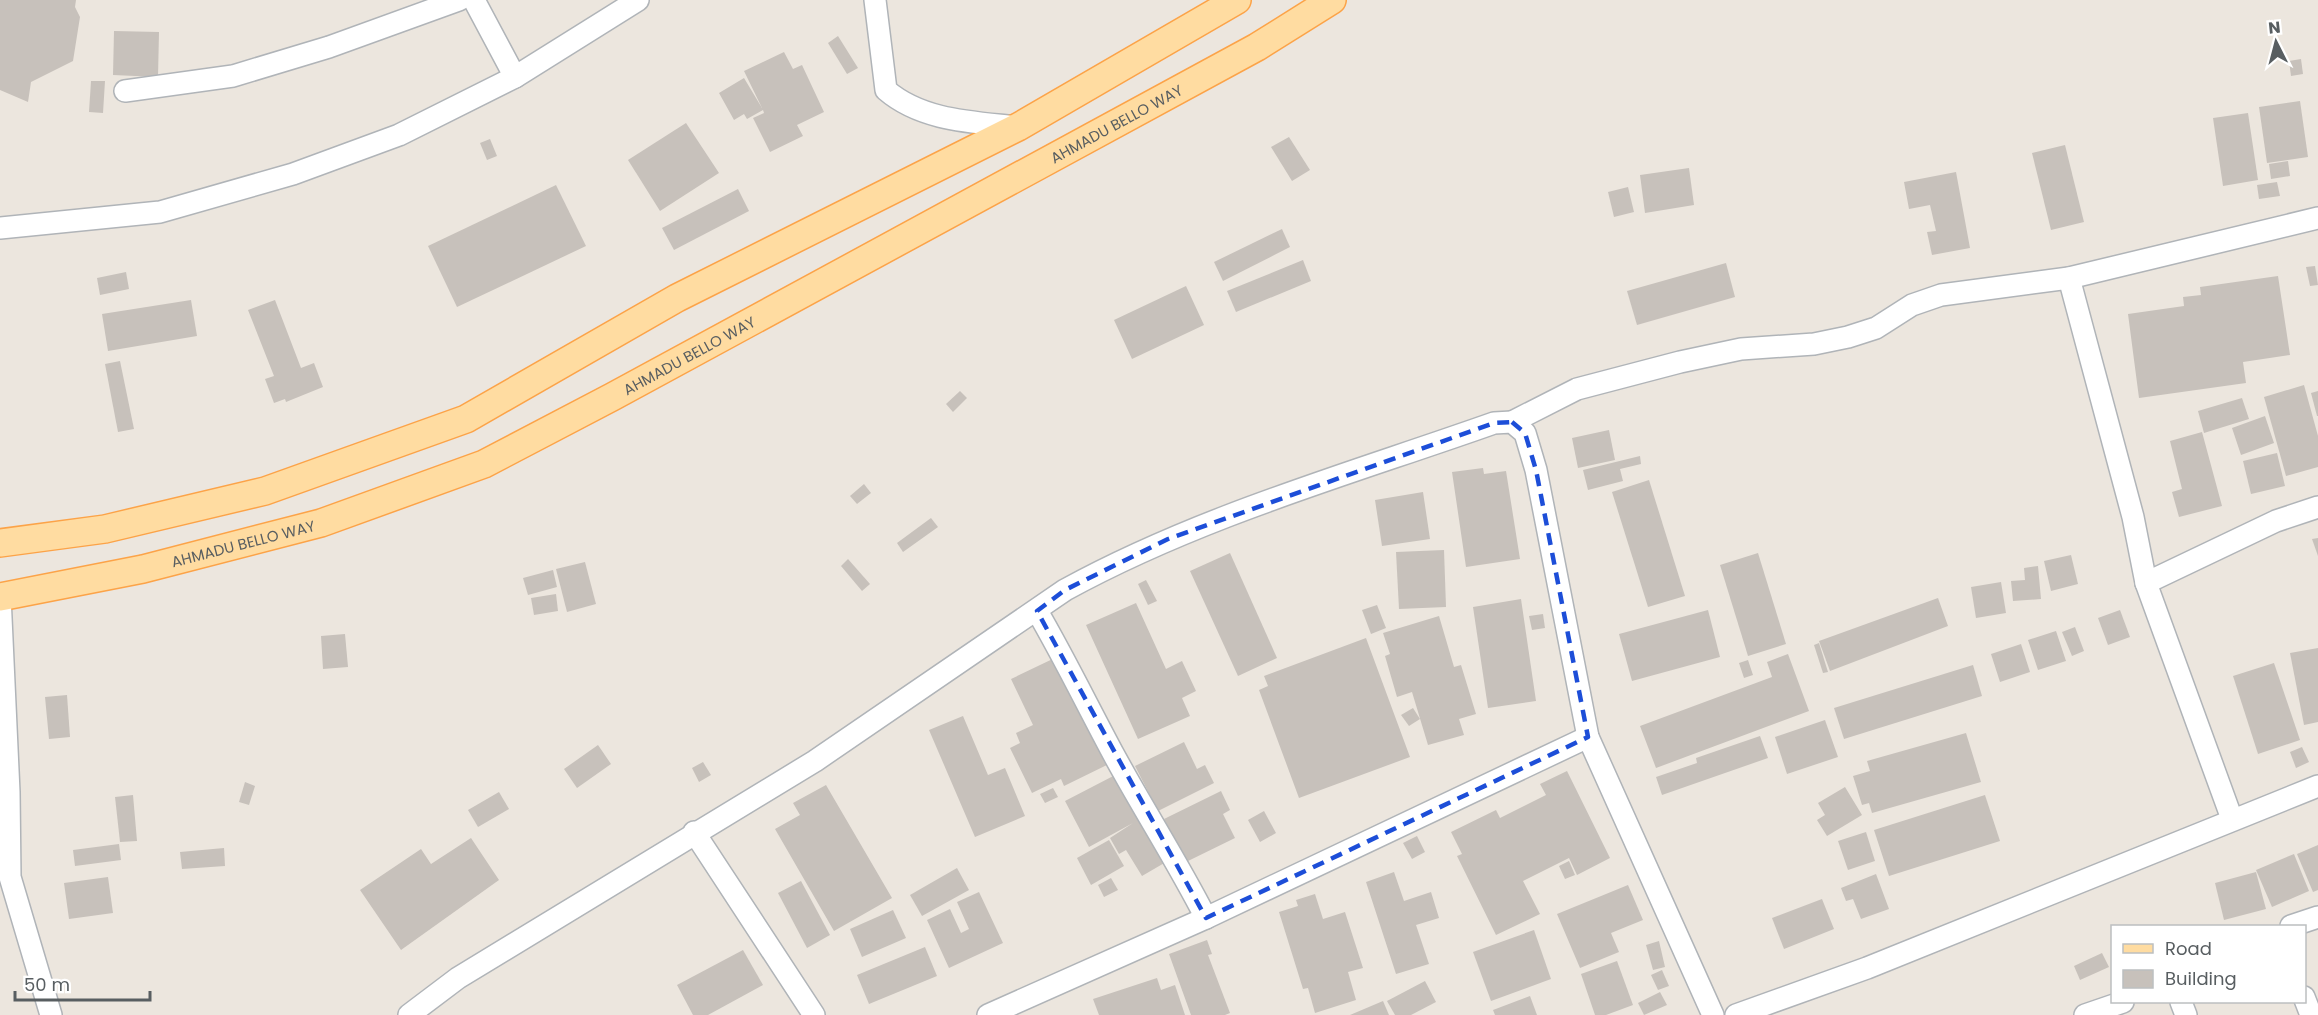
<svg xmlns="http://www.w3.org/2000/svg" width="2318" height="1015" font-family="Poppins,sans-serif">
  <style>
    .building { fill: #c7c1bb }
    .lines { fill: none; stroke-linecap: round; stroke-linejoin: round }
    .minor-casing { stroke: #b0b4b8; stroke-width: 24 }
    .major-casing { stroke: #fca348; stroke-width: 30 }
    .minor { stroke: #fff; stroke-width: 21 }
    .major { stroke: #ffdca1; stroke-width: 27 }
    .marked { fill: none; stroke: #1d4ed8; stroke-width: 4.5; stroke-dasharray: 12 8; stroke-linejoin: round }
    .labels { text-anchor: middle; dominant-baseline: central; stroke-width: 4.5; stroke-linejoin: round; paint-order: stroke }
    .street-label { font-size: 15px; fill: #585e61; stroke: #fff }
  </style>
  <rect width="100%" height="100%" fill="#ece6de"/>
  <!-- building -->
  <g class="building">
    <polygon points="0,0 76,0 75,7 80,17 73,61 31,82 28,102 0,90"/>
    <polygon points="114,31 159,32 158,77 113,75"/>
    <polygon points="838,36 858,68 847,74 828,43"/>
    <polygon points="784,52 793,69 802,65 824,112 797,125 803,136 770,152 753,118 764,113 763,110 747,119 744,114 734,120 719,93 744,78 762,108 744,71"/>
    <polygon points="2301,59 2303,74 2291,76 2289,61"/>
    <polygon points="91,81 105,81 103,113 89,112"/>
    <polygon points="2300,101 2308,157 2267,163 2259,107"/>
    <polygon points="2248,113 2258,180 2223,186 2213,118"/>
    <polygon points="686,123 719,173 660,211 628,160"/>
    <polygon points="1289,137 1310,170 1292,181 1271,147"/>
    <polygon points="490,139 497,156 487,160 480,143"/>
    <polygon points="2065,145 2084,222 2051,230 2032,153"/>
    <polygon points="2288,161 2290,176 2271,179 2269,164"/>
    <polygon points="1689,168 1694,205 1645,213 1640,175"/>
    <polygon points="1956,172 1970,248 1932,255 1927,232 1936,231 1930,205 1909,209 1904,182"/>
    <polygon points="2277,182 2280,196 2259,199 2257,185"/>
    <polygon points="556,185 586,246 457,307 428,246"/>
    <polygon points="1628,187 1634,212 1614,217 1608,192"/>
    <polygon points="738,189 749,211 674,250 662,228"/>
    <polygon points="1282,229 1290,247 1223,281 1214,262"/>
    <polygon points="1303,260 1311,281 1236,312 1227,291"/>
    <polygon points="1726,263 1735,297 1637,325 1627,291"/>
    <polygon points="2315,266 2318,285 2310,286 2306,267"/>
    <polygon points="126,272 129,289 100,295 97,278"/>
    <polygon points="2278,276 2290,355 2243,362 2246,383 2139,398 2128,314 2184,306 2183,297 2201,295 2200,287"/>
    <polygon points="1186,286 1204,325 1132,359 1114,320"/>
    <polygon points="191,300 197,336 108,351 102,314"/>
    <polygon points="275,300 301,368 314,363 323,387 286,402 285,399 274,403 265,379 274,376 248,310"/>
    <polygon points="120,361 134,429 118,432 105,364"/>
    <polygon points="2304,385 2318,436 2318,467 2286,476 2264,397"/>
    <polygon points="960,391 967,398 953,412 946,404"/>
    <polygon points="2318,391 2318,416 2317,416 2311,393"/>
    <polygon points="2242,398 2249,419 2204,433 2198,411"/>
    <polygon points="2265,416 2274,443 2241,455 2232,428"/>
    <polygon points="1609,430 1615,460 1578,468 1572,438"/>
    <polygon points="2202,432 2222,506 2179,517 2172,492 2182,489 2170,441"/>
    <polygon points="2277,453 2285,486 2251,494 2243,461"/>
    <polygon points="1640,456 1641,464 1620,469 1623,481 1588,490 1583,470"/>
    <polygon points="1483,468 1484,474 1506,471 1520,559 1466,567 1452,472"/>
    <polygon points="1649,480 1685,596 1648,607 1612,492"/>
    <polygon points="864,484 871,493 857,504 850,496"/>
    <polygon points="1423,492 1430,539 1382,546 1375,500"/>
    <polygon points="931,518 938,527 903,552 897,543"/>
    <polygon points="2318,538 2318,556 2312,539"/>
    <polygon points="1444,550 1446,607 1399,609 1396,552"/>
    <polygon points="1230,553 1277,658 1238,676 1190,571"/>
    <polygon points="1758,553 1786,644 1748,656 1720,565"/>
    <polygon points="2071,555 2078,584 2051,591 2044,561"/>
    <polygon points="848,559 870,584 862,591 841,566"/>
    <polygon points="585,562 596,604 567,612 556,569"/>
    <polygon points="2038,566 2041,599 2013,601 2011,581 2025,580 2024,568"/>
    <polygon points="553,570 557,587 528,595 523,578"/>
    <polygon points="1146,580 1157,601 1148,605 1138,584"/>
    <polygon points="2001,582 2006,613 1976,618 1971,587"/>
    <polygon points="556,594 558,611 534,615 531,598"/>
    <polygon points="1938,598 1948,626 1830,671 1819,641"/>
    <polygon points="1521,599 1536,701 1488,708 1473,607"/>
    <polygon points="1136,603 1166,669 1182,661 1196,691 1182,698 1190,716 1138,739 1086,625"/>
    <polygon points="1377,605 1386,628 1371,634 1362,610"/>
    <polygon points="1708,610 1720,657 1632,681 1619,634"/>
    <polygon points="2120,610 2130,637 2108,645 2098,618"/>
    <polygon points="1543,614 1545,628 1532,630 1529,616"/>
    <polygon points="1439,616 1454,667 1461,665 1476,714 1459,719 1464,735 1428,745 1412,692 1397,697 1385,656 1390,654 1383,633"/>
    <polygon points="2075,627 2084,651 2072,656 2062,632"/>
    <polygon points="2056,631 2066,661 2038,670 2028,640"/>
    <polygon points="345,634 348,667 323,669 321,636"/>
    <polygon points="1366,638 1410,757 1299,798 1259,690 1268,686 1264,676"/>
    <polygon points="1819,643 1828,672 1823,673 1814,645"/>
    <polygon points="2021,644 2030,672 2000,682 1991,654"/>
    <polygon points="2318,648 2318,722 2304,725 2290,653"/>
    <polygon points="1788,654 1809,711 1656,768 1640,726 1772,677 1767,662"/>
    <polygon points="1061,655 1113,762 1064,786 1061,779 1032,793 1010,748 1020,743 1016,733 1033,725 1011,679"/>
    <polygon points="1748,660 1753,675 1744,678 1739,663"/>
    <polygon points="2274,663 2300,740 2258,754 2233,676"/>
    <polygon points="1973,665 1982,696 1844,739 1834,708"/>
    <polygon points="67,695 70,737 49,739 45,697"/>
    <polygon points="1413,708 1420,719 1409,726 1401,715"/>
    <polygon points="963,716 988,775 1005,768 1025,816 975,837 929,730"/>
    <polygon points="1825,720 1838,757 1787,774 1775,737"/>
    <polygon points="1966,733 1981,782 1872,813 1869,803 1862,805 1853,776 1870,771 1867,761"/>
    <polygon points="1760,736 1768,758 1662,795 1656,777 1697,763 1696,758"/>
    <polygon points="1184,742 1197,769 1205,765 1214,783 1158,811 1135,766"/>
    <polygon points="598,745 611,764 577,788 564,769"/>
    <polygon points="2302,747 2309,762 2296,768 2290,752"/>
    <polygon points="703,762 711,775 699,782 692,768"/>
    <polygon points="1567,771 1610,858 1577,875 1569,858 1523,881 1540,914 1496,935 1457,856 1462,854 1451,832 1496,810 1500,818 1546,795 1540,784"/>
    <polygon points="1119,773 1166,862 1142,876 1126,850 1119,854 1110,838 1133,823 1089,847 1065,801"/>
    <polygon points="245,782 255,786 249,805 239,802"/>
    <polygon points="826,785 892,898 834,931 775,829 800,815 793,803"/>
    <polygon points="1845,787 1862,815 1827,836 1817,820 1825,815 1818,803"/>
    <polygon points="1053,788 1058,797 1045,803 1040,794"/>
    <polygon points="1221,791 1230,810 1223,814 1235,838 1186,862 1164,819"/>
    <polygon points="499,792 509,809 478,827 468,810"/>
    <polygon points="133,795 137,841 120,842 115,797"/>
    <polygon points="1985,795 2000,841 1889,876 1874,830"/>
    <polygon points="1264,811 1276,833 1260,842 1248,820"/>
    <polygon points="1866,832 1875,861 1848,870 1838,841"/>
    <polygon points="1417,836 1425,852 1412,859 1403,843"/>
    <polygon points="471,838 499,880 401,950 360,890 421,849 431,864"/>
    <polygon points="1109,840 1124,866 1091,885 1077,858"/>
    <polygon points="119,844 121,860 75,866 73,850"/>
    <polygon points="2318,845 2318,890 2313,892 2297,854"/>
    <polygon points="224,848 225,866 182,869 180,852"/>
    <polygon points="2294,854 2309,891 2272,907 2256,870"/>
    <polygon points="1569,861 1575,875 1565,879 1559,866"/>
    <polygon points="957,868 969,890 922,916 910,895"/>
    <polygon points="1394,872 1404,901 1431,892 1439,918 1416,925 1429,964 1396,974 1366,882"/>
    <polygon points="2256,872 2266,909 2224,920 2215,883"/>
    <polygon points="1876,874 1889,909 1861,919 1853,899 1846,901 1841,888"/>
    <polygon points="108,877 113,913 69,919 64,883"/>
    <polygon points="1111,878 1118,890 1104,897 1098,885"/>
    <polygon points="801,881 830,935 807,948 778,893"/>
    <polygon points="1628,885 1643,920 1611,933 1619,952 1580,968 1557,914"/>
    <polygon points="979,892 1003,943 949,968 927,920 950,909 961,933 969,929 957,902"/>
    <polygon points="1315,894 1323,919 1345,912 1363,968 1348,972 1356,1000 1315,1013 1308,988 1303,989 1279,912 1298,906 1296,900"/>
    <polygon points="1822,899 1834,929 1784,949 1772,918"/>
    <polygon points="893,910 906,938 862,957 850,929"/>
    <polygon points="1534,930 1551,979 1491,1001 1473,952"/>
    <polygon points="1207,940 1212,954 1208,955 1230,1013 1225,1015 1191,1015 1169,954"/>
    <polygon points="1659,941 1665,967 1653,970 1646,945"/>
    <polygon points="925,947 937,976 869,1004 857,975"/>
    <polygon points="743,950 763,985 708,1015 693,1015 677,985"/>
    <polygon points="2102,953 2109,967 2080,980 2074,966"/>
    <polygon points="1617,961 1633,1005 1606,1015 1595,1015 1581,974"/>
    <polygon points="1662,970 1669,986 1658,990 1651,975"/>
    <polygon points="1157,978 1161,990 1175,985 1185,1015 1099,1015 1093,999"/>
    <polygon points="1425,981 1436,1002 1411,1015 1395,1015 1387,1001"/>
    <polygon points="1660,992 1667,1005 1644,1015 1638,1003"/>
    <polygon points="1530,996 1537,1015 1495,1015 1493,1010"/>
    <polygon points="1383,1001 1389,1015 1350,1015"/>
  </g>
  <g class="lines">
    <defs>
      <g id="minor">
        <polyline points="474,0 515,77"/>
        <path d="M875 0 886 90C922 121 973 122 1018 127"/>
        <polyline points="125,91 233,76 329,47 459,0"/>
        <polyline points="0,228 160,212 293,174 399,135 515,77 638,0"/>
        <polyline points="2069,278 2133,517 2146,583 2232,819"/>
        <polyline points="1512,422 1577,389 1680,362 1741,349 1814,344 1848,337 1876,328 1912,305 1941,295 2069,278 2318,218"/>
        <polyline points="2146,583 2276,521 2318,507"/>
        <polyline points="0,596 9,792 10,877 51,1015"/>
        <path d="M1037 611C1065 659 1089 709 1115 757 1145 812 1178 863 1206 918"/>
        <polyline points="694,832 814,1015"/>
        <polyline points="2291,926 2318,917"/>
        <polyline points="2304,997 2311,1015"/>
        <polyline points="2181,1002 2186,1015"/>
        <path d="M409 1015 458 978 815 761 1065 590C1200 516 1350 474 1494 423L1512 422 1525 433 1536 470 1588 737 1713 1015"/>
        <polyline points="988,1015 1206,918 1588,737"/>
        <polyline points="1736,1015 1867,968 2318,786"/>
        <polyline points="2085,1015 2123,1002"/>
      </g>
      <g id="major">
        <polyline points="0,543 105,529 265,491 466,419 677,298 1018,127 1237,0"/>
        <path id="s1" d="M0 597 143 569 321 523 484 464 612 397 1257 47 1332 0"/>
      </g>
    </defs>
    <!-- minor casing -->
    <use href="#minor" class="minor-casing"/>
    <!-- major casing -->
    <use href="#major" class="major-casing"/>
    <!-- minor -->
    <use href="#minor" class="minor"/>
    <!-- major -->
    <use href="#major" class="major"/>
  </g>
  <!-- marked area -->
  <path class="marked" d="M1512 422 1525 433 1536 470 1588 737 1206 918 1037 611 1065 590 1168 539 1494 423Z"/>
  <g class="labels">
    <!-- street labels -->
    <g class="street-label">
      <text stroke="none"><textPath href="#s1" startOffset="1221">AHMADU BELLO WAY</textPath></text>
      <text stroke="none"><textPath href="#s1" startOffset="735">AHMADU BELLO WAY</textPath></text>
      <text stroke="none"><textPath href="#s1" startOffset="249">AHMADU BELLO WAY</textPath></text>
    </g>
  </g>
  <!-- legend -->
  <rect x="2111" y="925" width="195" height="78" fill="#ffffff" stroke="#bcbfc0" stroke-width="1.5"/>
  <rect x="2123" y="944" width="30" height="9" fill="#ffdca1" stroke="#bcbfc0" stroke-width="1.5"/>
  <text x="2165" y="955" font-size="18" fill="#585e61">Road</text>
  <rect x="2123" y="970" width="30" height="18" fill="#c7c1bb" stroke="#bcbfc0" stroke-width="1.5"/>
  <text x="2165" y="985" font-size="18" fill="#585e61">Building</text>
  <!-- north arrow -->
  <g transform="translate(2276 42) rotate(354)" stroke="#ffffff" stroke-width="4.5" paint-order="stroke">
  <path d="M0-4.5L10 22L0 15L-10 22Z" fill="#585e61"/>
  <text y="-9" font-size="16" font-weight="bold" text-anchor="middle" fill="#585e61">N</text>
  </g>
  <!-- scale -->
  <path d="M15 991v9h135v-9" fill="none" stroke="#585e61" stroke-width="3"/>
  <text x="24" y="991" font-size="18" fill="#585e61" stroke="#ffffff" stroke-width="4.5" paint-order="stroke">50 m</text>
</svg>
